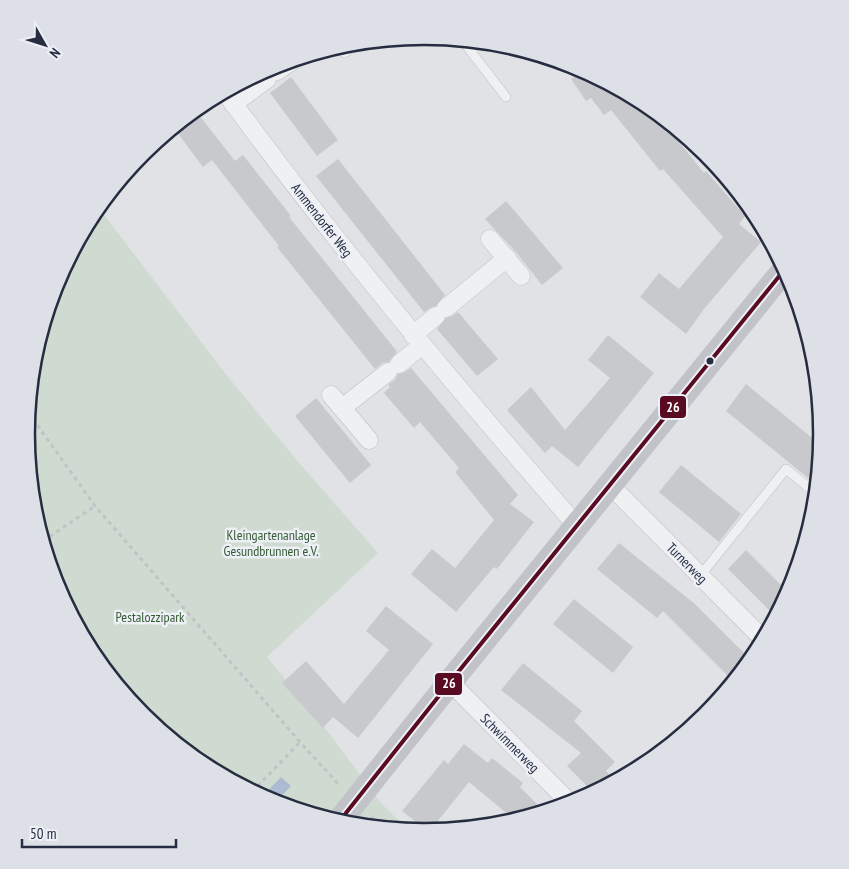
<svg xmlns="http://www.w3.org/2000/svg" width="849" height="869" font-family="'PT Sans Narrow',sans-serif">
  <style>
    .green { fill: #cfdad0 }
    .water { fill: #acbbd2 }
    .building { fill: #c7c9cd }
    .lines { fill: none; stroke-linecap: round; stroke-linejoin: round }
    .lane-casing { stroke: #bdbfc3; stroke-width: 10 }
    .street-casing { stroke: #bdbfc3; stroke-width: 19 }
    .path { stroke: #c2c3c8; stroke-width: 3; stroke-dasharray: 4 4; stroke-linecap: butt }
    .lane { stroke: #eff0f2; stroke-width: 9 }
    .street { stroke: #eff0f2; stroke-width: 18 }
    .secondary { stroke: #c1c3c9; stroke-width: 25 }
    .bus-1-casing { stroke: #edf0f6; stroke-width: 8 }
    .bus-1 { stroke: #590b22; stroke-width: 4 }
    .bus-dot { fill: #262d40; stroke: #edf0f6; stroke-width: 2 }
    .labels { text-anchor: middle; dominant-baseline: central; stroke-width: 5; stroke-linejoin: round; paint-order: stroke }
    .street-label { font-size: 14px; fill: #262d40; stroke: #edf0f6 }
    .park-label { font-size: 14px; fill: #365c33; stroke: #edf0f6 }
    .rim { fill: none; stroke: #262d40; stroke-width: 2.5 }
    .line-badge { stroke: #edf0f6; stroke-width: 2 }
    .badge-label { font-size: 14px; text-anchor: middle; font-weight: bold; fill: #fff }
  </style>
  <rect width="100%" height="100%" fill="#e0e2e5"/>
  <!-- green -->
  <polygon class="green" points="98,207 228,377 300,464 378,553 267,657 329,733 381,803 409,831 347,825 272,802 203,765 143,716 93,656 56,587 34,512 26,434 34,357 57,282 94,213"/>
  <!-- water -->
  <polygon class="water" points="281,777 291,786 275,803 262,797"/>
  <!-- building -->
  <g class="building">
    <polygon points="584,70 646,104 676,128 671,132 704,173 706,171 745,216 739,224 761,242 704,309 686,334 640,297 659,273 679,289 723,237 663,169 660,171 611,110 604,115 591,98 586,101 571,79"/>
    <polygon points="291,77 338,140 317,156 270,93"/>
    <polygon points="195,110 235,161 243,155 291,216 289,217 395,349 397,352 389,362 382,363 375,369 277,247 279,246 212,160 203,167 174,128"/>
    <polygon points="338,159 445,295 436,306 430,308 424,312 316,176"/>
    <polygon points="506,201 563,268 542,285 515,251 485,219"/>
    <polygon points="458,312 498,359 477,376 437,329 446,318 452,316"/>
    <polygon points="608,335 654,373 578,467 552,446 545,453 507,410 531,387 565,430 610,378 588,360"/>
    <polygon points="411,368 518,495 510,504 534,522 497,569 494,567 456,612 411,574 432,549 455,568 494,520 455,472 459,468 420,422 414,428 384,393 390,387 388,385 395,380 398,374 405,372"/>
    <polygon points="746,384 822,446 820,466 808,478 726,411"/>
    <polygon points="316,398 371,465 350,483 295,416"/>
    <polygon points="681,465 741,514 719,542 659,492"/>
    <polygon points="619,543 695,604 752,661 734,682 663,611 657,618 597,569"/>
    <polygon points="746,550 789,593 776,617 728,569"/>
    <polygon points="574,599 633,647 613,673 553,624"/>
    <polygon points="386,606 433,644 358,738 333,717 323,728 282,683 306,661 344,704 389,650 366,631"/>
    <polygon points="523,663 582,711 574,721 615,762 606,771 616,781 594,793 567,766 581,753 501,690"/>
    <polygon points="464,744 488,763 492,758 523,783 520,787 545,812 516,821 469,782 429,832 402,811 444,760 448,764"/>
  </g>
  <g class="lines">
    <defs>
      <g id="lane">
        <polyline points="462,40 506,97"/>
        <polyline points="700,576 786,469 808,487 819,474"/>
      </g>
      <g id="street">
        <polyline points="342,45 344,48"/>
        <polyline points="277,71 292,61"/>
        <path d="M225 92C335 243 454 385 577 526"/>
        <polyline points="233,104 267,79"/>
        <polyline points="490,239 521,276"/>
        <polyline points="446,308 507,258"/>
        <polyline points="413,335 436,316"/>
        <polyline points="399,364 421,346"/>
        <polyline points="331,395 369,440"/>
        <polyline points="342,408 388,372"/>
        <polyline points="610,485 764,640"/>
        <polyline points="450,682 571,804"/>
      </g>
    </defs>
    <!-- lane casing -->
    <use href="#lane" class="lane-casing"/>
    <!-- street casing -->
    <use href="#street" class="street-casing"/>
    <!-- path -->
    <g class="path">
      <polyline points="28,412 95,506 300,742 340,786"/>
      <polyline points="43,541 95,506"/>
      <polyline points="49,563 57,573 54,578"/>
      <polyline points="252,792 300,742"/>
      <polyline points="371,817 383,829"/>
    </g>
    <!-- lane -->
    <use href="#lane" class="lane"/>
    <!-- street -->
    <use href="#street" class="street"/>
    <!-- secondary -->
    <polyline class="secondary" points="338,823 450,682 785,269"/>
    <defs>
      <polyline id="bus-1" points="338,823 450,682 785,269"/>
    </defs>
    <!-- bus-1 casing -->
    <use href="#bus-1" class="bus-1-casing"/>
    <!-- bus-1 -->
    <use href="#bus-1" class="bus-1"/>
  </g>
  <!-- markers -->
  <circle class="bus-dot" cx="710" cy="361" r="4.5"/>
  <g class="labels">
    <!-- street labels -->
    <g class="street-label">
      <text transform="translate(322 220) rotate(52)">Ammendorfer Weg</text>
      <text transform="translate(687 563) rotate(45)">Turnerweg</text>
      <text transform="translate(510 743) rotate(45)">Schwimmerweg</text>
    </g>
    <!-- park labels -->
    <g class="park-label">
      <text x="271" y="535">Kleingartenanlage<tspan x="271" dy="16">Gesundbrunnen e.V.</tspan></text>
      <text x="150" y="617">Pestalozzipark</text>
    </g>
  </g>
  <!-- crop -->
  <path d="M0 0H849V869H0ZM35 434a389 389 0 1 1 778 0a389 389 0 1 1-778 0Z" fill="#dde0e7" fill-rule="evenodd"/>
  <path class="rim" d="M35 434a389 389 0 1 1 778 0a389 389 0 1 1-778 0Z"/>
  <g class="line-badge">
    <rect x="659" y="395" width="28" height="24" rx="5" fill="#590b22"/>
    <rect x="434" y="672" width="29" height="24" rx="5" fill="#590b22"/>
  </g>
  <g class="badge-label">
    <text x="673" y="412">26</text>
    <text x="449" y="688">26</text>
  </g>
  <!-- north arrow -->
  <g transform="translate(45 45) rotate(129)" stroke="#edf0f6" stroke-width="4" paint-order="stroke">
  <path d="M0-4L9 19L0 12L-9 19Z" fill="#262d40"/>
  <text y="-8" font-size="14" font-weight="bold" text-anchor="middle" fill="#262d40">N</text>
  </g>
  <!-- scale -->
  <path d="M22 839v8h154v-8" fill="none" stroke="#262d40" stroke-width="2.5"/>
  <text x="30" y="839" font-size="15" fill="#262d40" stroke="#edf0f6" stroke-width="4" paint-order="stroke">50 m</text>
</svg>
